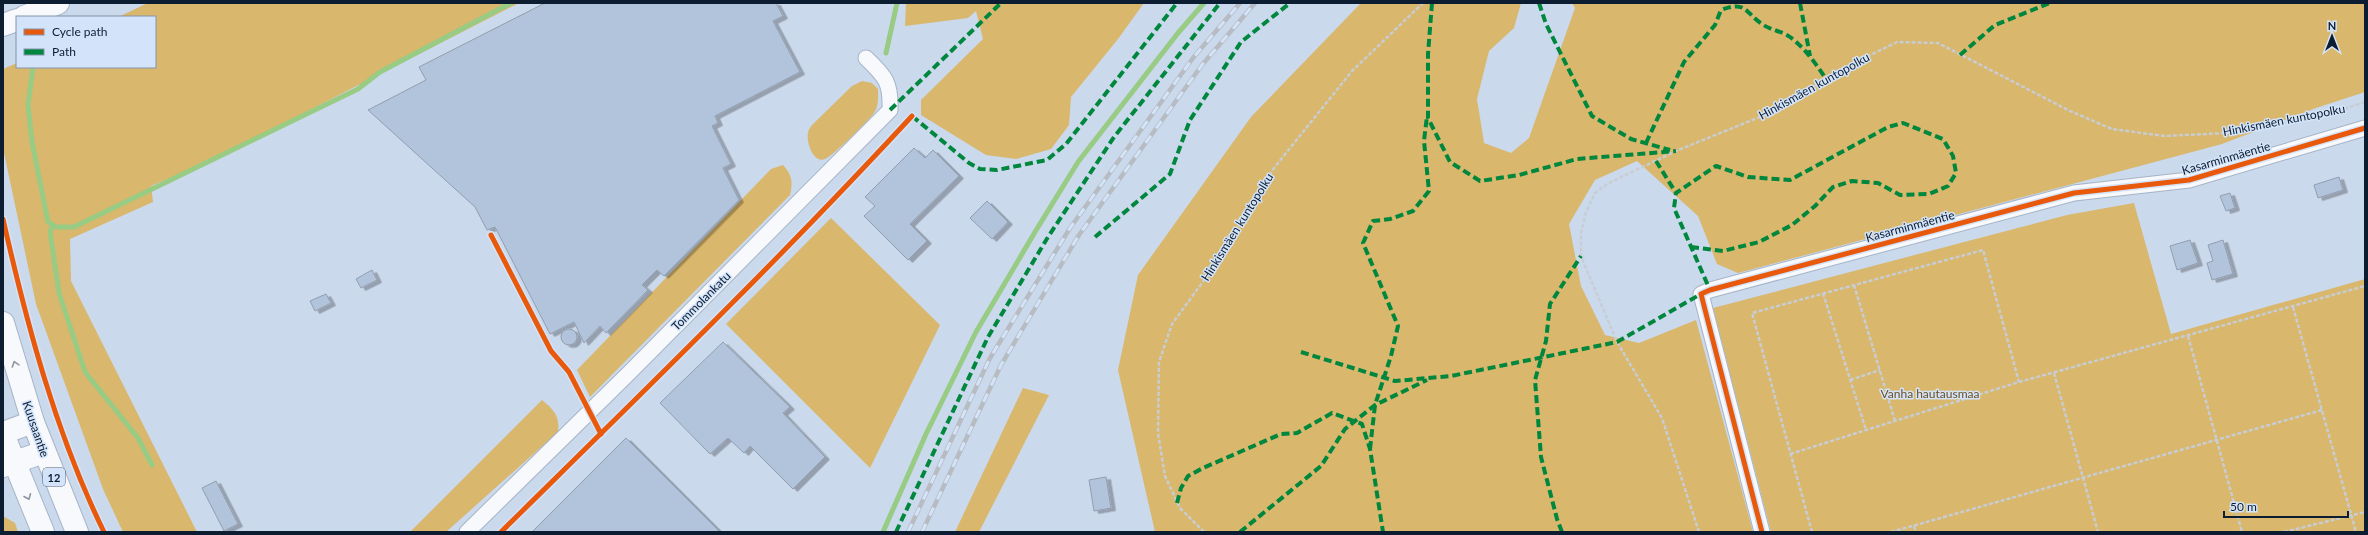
<svg xmlns="http://www.w3.org/2000/svg" width="2368" height="535" font-family="Lato,sans-serif">
  <style>
    .green { fill: #d9b76c }
    .lines { fill: none; stroke-linecap: round; stroke-linejoin: round }
    .stream { stroke: #98cb84; stroke-width: 5 }
    .building { fill: #b2c4db; stroke: #919eb0; filter: url(#shadow) }
    .street-casing { stroke: #a6b4c7; stroke-width: 17 }
    .primary-casing { stroke: #a6b4c7; stroke-width: 24 }
    .highway-casing { stroke: #a6b4c7; stroke-width: 24 }
    .path { stroke: #c8cdd3; stroke-width: 2.5; stroke-dasharray: 4 2; stroke-linecap: butt }
    .street { stroke: #f7f9fc; stroke-width: 15 }
    .primary { stroke: #f7f9fc; stroke-width: 22 }
    .highway { stroke: #f7f9fc; stroke-width: 22 }
    .rail-casing { stroke: #b7bcc2; stroke-width: 4.5 }
    .rail { stroke: #d3e4fa; stroke-width: 3; stroke-dasharray: 9; stroke-linecap: butt }
    .quiet { stroke: #00873e; stroke-width: 4; stroke-dasharray: 8 4; stroke-linecap: butt }
    .cycleway-casing { stroke: #d3e4fa; stroke-width: 8 }
    .cycleway { stroke: #e8590c; stroke-width: 5 }
    .oneway { stroke: #8e96a1 }
    .labels { text-anchor: middle; dominant-baseline: central; stroke-width: 3; stroke-linejoin: round; paint-order: stroke }
    .shield { fill: #d3e4fa; stroke: #48596d; stroke-width: 1 }
    .shield-label { font-size: 11px; font-weight: bold; fill: #0d1d31 }
    .street-label { font-size: 12px; fill: #0d1d31; stroke: #d3e4fa }
    .park-label { font-size: 12px; fill: #6c4d1e; stroke: #d3e4fa }
  </style>
  <defs>
    <filter id="shadow"><feDropShadow dx="4.5" dy="2.5" stdDeviation="0" flood-color="#0004"/></filter>
  </defs>
  <rect width="100%" height="100%" fill="#cbd9ec"/>
  <!-- green -->
  <g class="green">
    <polygon points="148,3 519,3 206,163 151,186 153,202 70,239 71,281 197,532 123,532 103,489 36,304 3,148 3,69 17,63 17,67 155,67 155,17 118,17"/>
    <polygon points="906,3 1144,3 1118,39 1071,97 1069,125 1051,149 1016,159 986,155 921,115 921,100 983,39 976,11 968,18 905,26"/>
    <polygon points="1361,3 1521,3 1514,28 1489,51 1477,99 1484,143 1511,153 1529,138 1575,8 1572,3 2365,3 2365,92 2316,108 2222,144 1738,273 1717,264 1698,216 1637,161 1595,180 1569,224 1581,286 1605,335 1639,343 1696,320 1753,532 1155,532 1118,370 1138,275 1251,117"/>
    <path d="M862 81 872 83 878 89C878 97 879 106 874 113 868 121 833 156 825 159 813 164 806 141 808 133 808 130 811 127 812 125L852 86Z"/>
    <path d="M783 165C792 175 793 182 790 195L590 397 577 370 771 169Z"/>
    <polygon points="2134,203 2171,334 2365,279 2365,532 1771,532 1713,308 2067,215"/>
    <polygon points="831,218 940,325 870,468 726,324"/>
    <polygon points="1023,388 1049,395 979,532 955,532"/>
    <path d="M542 400C554 410 560 416 558 432L446 532H410Z"/>
    <polygon points="3,516 15,523 18,532 3,532"/>
  </g>
  <g class="lines">
    <!-- stream -->
    <g class="stream">
      <polyline points="886,53 897,3"/>
      <polyline points="33,67 28,105 32,142 48,222 56,227 74,227 358,89 380,72 511,3"/>
      <polyline points="53,225 50,232 59,293 85,372 138,438 152,465"/>
      <polyline points="883,532 926,434 976,332 1035,232 1078,162 1178,33 1204,3"/>
    </g>
  </g>
  <!-- building -->
  <g class="building">
    <polygon points="545,3 776,3 783,16 773,21 800,72 715,116 718,123 712,126 731,164 723,168 739,200 664,276 657,270 642,285 648,290 606,333 600,326 584,343 574,322 550,334 495,227 487,230 475,207 368,110 426,80 419,67"/>
    <polygon points="914,148 925,158 933,150 959,176 910,224 927,241 908,260 864,216 875,206 865,197"/>
    <polygon points="2339,177 2343,190 2318,198 2314,185"/>
    <polygon points="2230,193 2235,208 2226,211 2220,196"/>
    <polygon points="987,201 1008,222 992,239 970,218"/>
    <polygon points="2190,240 2198,263 2177,270 2170,246"/>
    <polygon points="2223,240 2233,274 2212,280 2207,263 2213,261 2208,245"/>
    <polygon points="372,270 377,280 361,288 356,279"/>
    <polygon points="326,294 331,303 315,311 310,301"/>
    <circle cx="569" cy="337" r="8"/>
    <polygon points="723,342 790,407 783,413 825,457 793,489 750,446 744,453 728,438 710,454 660,403"/>
    <polygon points="626,438 720,532 532,532"/>
    <polygon points="1106,477 1111,508 1094,511 1089,480"/>
    <polygon points="216,481 238,524 224,531 202,488"/>
  </g>
  <g class="lines">
    <defs>
      <g id="street">
        <path d="M467 532 629 373 890 110C891 83 886 77 866 58"/>
        <polyline points="1762,532 1701,294 1710,290 2074,193 2189,180 2365,128"/>
      </g>
      <g id="primary">
        <polyline points="3,323 33,422 77,532"/>
        <polyline points="3,434 43,532"/>
      </g>
      <g id="highway">
        <polyline points="24,17 58,3"/>
        <polyline points="3,25 17,20"/>
        <polyline points="3,433 33,422"/>
        <polyline points="3,466 44,452"/>
      </g>
    </defs>
    <!-- street casing -->
    <use href="#street" class="street-casing"/>
    <!-- primary casing -->
    <use href="#primary" class="primary-casing"/>
    <!-- highway casing -->
    <use href="#highway" class="highway-casing"/>
    <!-- path -->
    <g class="path">
      <polyline points="1854,285 1895,421"/>
      <polyline points="1823,293 1866,430"/>
      <polyline points="2293,307 2356,532"/>
      <polyline points="2188,336 2242,532"/>
      <polyline points="2054,373 2098,532"/>
      <polyline points="1850,380 1880,370"/>
      <polyline points="1790,454 2019,382 2365,286"/>
      <polyline points="1914,526 1916,532"/>
      <polyline points="1204,532 1180,508 1165,476 1158,433 1159,362 1172,324 1221,257 1274,168 1352,71 1423,3"/>
      <polyline points="1699,532 1662,418 1617,342 1581,256 1581,233 1586,212 1595,193 1607,184 1676,151 1767,114 1848,66 1897,42 1938,43 2070,111 2112,129 2164,136 2227,133 2331,113 2365,102"/>
      <polyline points="1812,532 1752,313 1983,250 2019,382"/>
      <polyline points="1891,532 2322,410"/>
      <polyline points="2284,532 2365,512"/>
    </g>
    <!-- street -->
    <use href="#street" class="street"/>
    <!-- primary -->
    <use href="#primary" class="primary"/>
    <!-- highway -->
    <use href="#highway" class="highway"/>
    <defs>
      <g id="rail">
        <polyline points="908,532 990,358 1070,228 1193,58 1240,3"/>
        <polyline points="922,532 1001,365 1079,235 1202,65 1255,3"/>
      </g>
    </defs>
    <!-- rail casing -->
    <use href="#rail" class="rail-casing"/>
    <!-- rail -->
    <use href="#rail" class="rail"/>
    <!-- quiet -->
    <g class="quiet">
      <polyline points="1432,3 1428,54 1428,118 1450,162 1480,181 1519,175 1577,159 1676,151"/>
      <polyline points="1539,3 1546,24 1592,116 1631,139 1670,150"/>
      <polyline points="1800,3 1810,56"/>
      <polyline points="1960,55 1995,25 2050,3"/>
      <polyline points="890,110 1001,3"/>
      <polyline points="912,116 969,163 980,169 997,170 1047,160 1066,144 1177,3"/>
      <path d="M1646 143 1684 62 1715 25 1721 10C1747 0 1745 13 1762 24 1770 30 1782 31 1790 37 1805 48 1816 64 1826 79"/>
      <polyline points="1656,161 1676,193"/>
      <polyline points="1095,237 1170,174 1190,120 1241,42 1290,3"/>
      <polyline points="1691,247 1723,251 1759,242 1792,225 1815,206 1833,187 1852,181 1878,183 1900,195 1929,194 1948,186 1956,173 1953,156 1943,139 1903,123 1888,127 1790,180 1748,177 1716,166 1676,193 1674,208 1710,290"/>
      <polyline points="1301,352 1395,381 1451,376 1617,342 1701,294"/>
      <polyline points="1370,449 1375,405 1391,356 1398,326 1363,243 1373,221 1390,219 1413,211 1429,191 1424,141 1427,116"/>
      <polyline points="1177,503 1181,488 1188,476 1203,468 1281,434 1297,433 1332,413 1362,424 1370,449 1383,532"/>
      <polyline points="896,532 988,337 1048,237 1114,137 1220,3"/>
      <polyline points="1240,532 1321,466 1345,429 1375,405 1427,380"/>
      <polyline points="1562,532 1557,519 1541,457 1535,380 1546,341 1550,304 1581,256"/>
    </g>
    <defs>
      <g id="cycleway">
        <path d="M3 219C27 325 56 434 104 532"/>
        <polyline points="491,235 551,351 569,372 601,434"/>
        <path d="M501 532C640 395 780 259 912 116"/>
        <polyline points="1762,532 1701,294 1710,290 2074,193 2189,180 2365,128"/>
      </g>
    </defs>
    <!-- cycleway casing -->
    <use href="#cycleway" class="cycleway-casing"/>
    <!-- cycleway -->
    <use href="#cycleway" class="cycleway"/>
  </g>
  <!-- one-way arrows -->
  <defs><path id="oneway-chevron" d="M-2-3.5L2.5 0L-2 3.5" fill="none" stroke-width="1.6" stroke-linecap="round" stroke-linejoin="round"/></defs>
  <g class="oneway">
    <use href="#oneway-chevron" transform="translate(15 364) rotate(-108)"/>
    <use href="#oneway-chevron" transform="translate(28 497) rotate(67)"/>
  </g>
  <g class="labels">
    <!-- shield labels -->
    <rect class="shield" x="43" y="468" width="22" height="18" rx="3"/>
    <g class="shield-label">
      <text x="54" y="477">12</text>
    </g>
    <!-- street labels -->
    <g class="street-label">
      <text transform="translate(1814 86) rotate(-29)">Hinkismäen kuntopolku</text>
      <text transform="translate(2284 120) rotate(-11)">Hinkismäen kuntopolku</text>
      <text transform="translate(2226 158) rotate(-16)">Kasarminmäentie</text>
      <text transform="translate(1910 226) rotate(-15)">Kasarminmäentie</text>
      <text transform="translate(1237 227) rotate(-58)">Hinkismäen kuntopolku</text>
      <text transform="translate(701 301) rotate(-45)">Tommolankatu</text>
      <text transform="translate(36 429) rotate(71)">Kuusaantie</text>
    </g>
    <!-- park labels -->
    <g class="park-label">
      <text x="1930" y="393">Vanha hautausmaa</text>
    </g>
  </g>
  <!-- border -->
  <rect width="2368" height="535" fill="none" stroke="#0d1d31" stroke-width="8"/>
  <!-- legend -->
  <rect x="16" y="16" width="140" height="52" fill="#d3e4fa" stroke="#8494aa"/>
  <rect x="24" y="29" width="20" height="6" fill="#e8590c" stroke="#8494aa"/>
  <text x="52" y="36" font-size="12" fill="#0d1d31">Cycle path</text>
  <rect x="24" y="49" width="20" height="6" fill="#00873e" stroke="#8494aa"/>
  <text x="52" y="56" font-size="12" fill="#0d1d31">Path</text>
  <!-- north arrow -->
  <g transform="translate(2332 36)" stroke="#d3e4fa" stroke-width="3" paint-order="stroke">
  <path d="M0-3L7 15L0 10L-7 15Z" fill="#0d1d31"/>
  <text y="-6" font-size="11" font-weight="bold" text-anchor="middle" fill="#0d1d31">N</text>
  </g>
  <!-- scale -->
  <path d="M2224 511v6h124v-6" fill="none" stroke="#0d1d31" stroke-width="2"/>
  <text x="2230" y="511" font-size="12" fill="#0d1d31" stroke="#d3e4fa" stroke-width="3" paint-order="stroke">50 m</text>
</svg>
